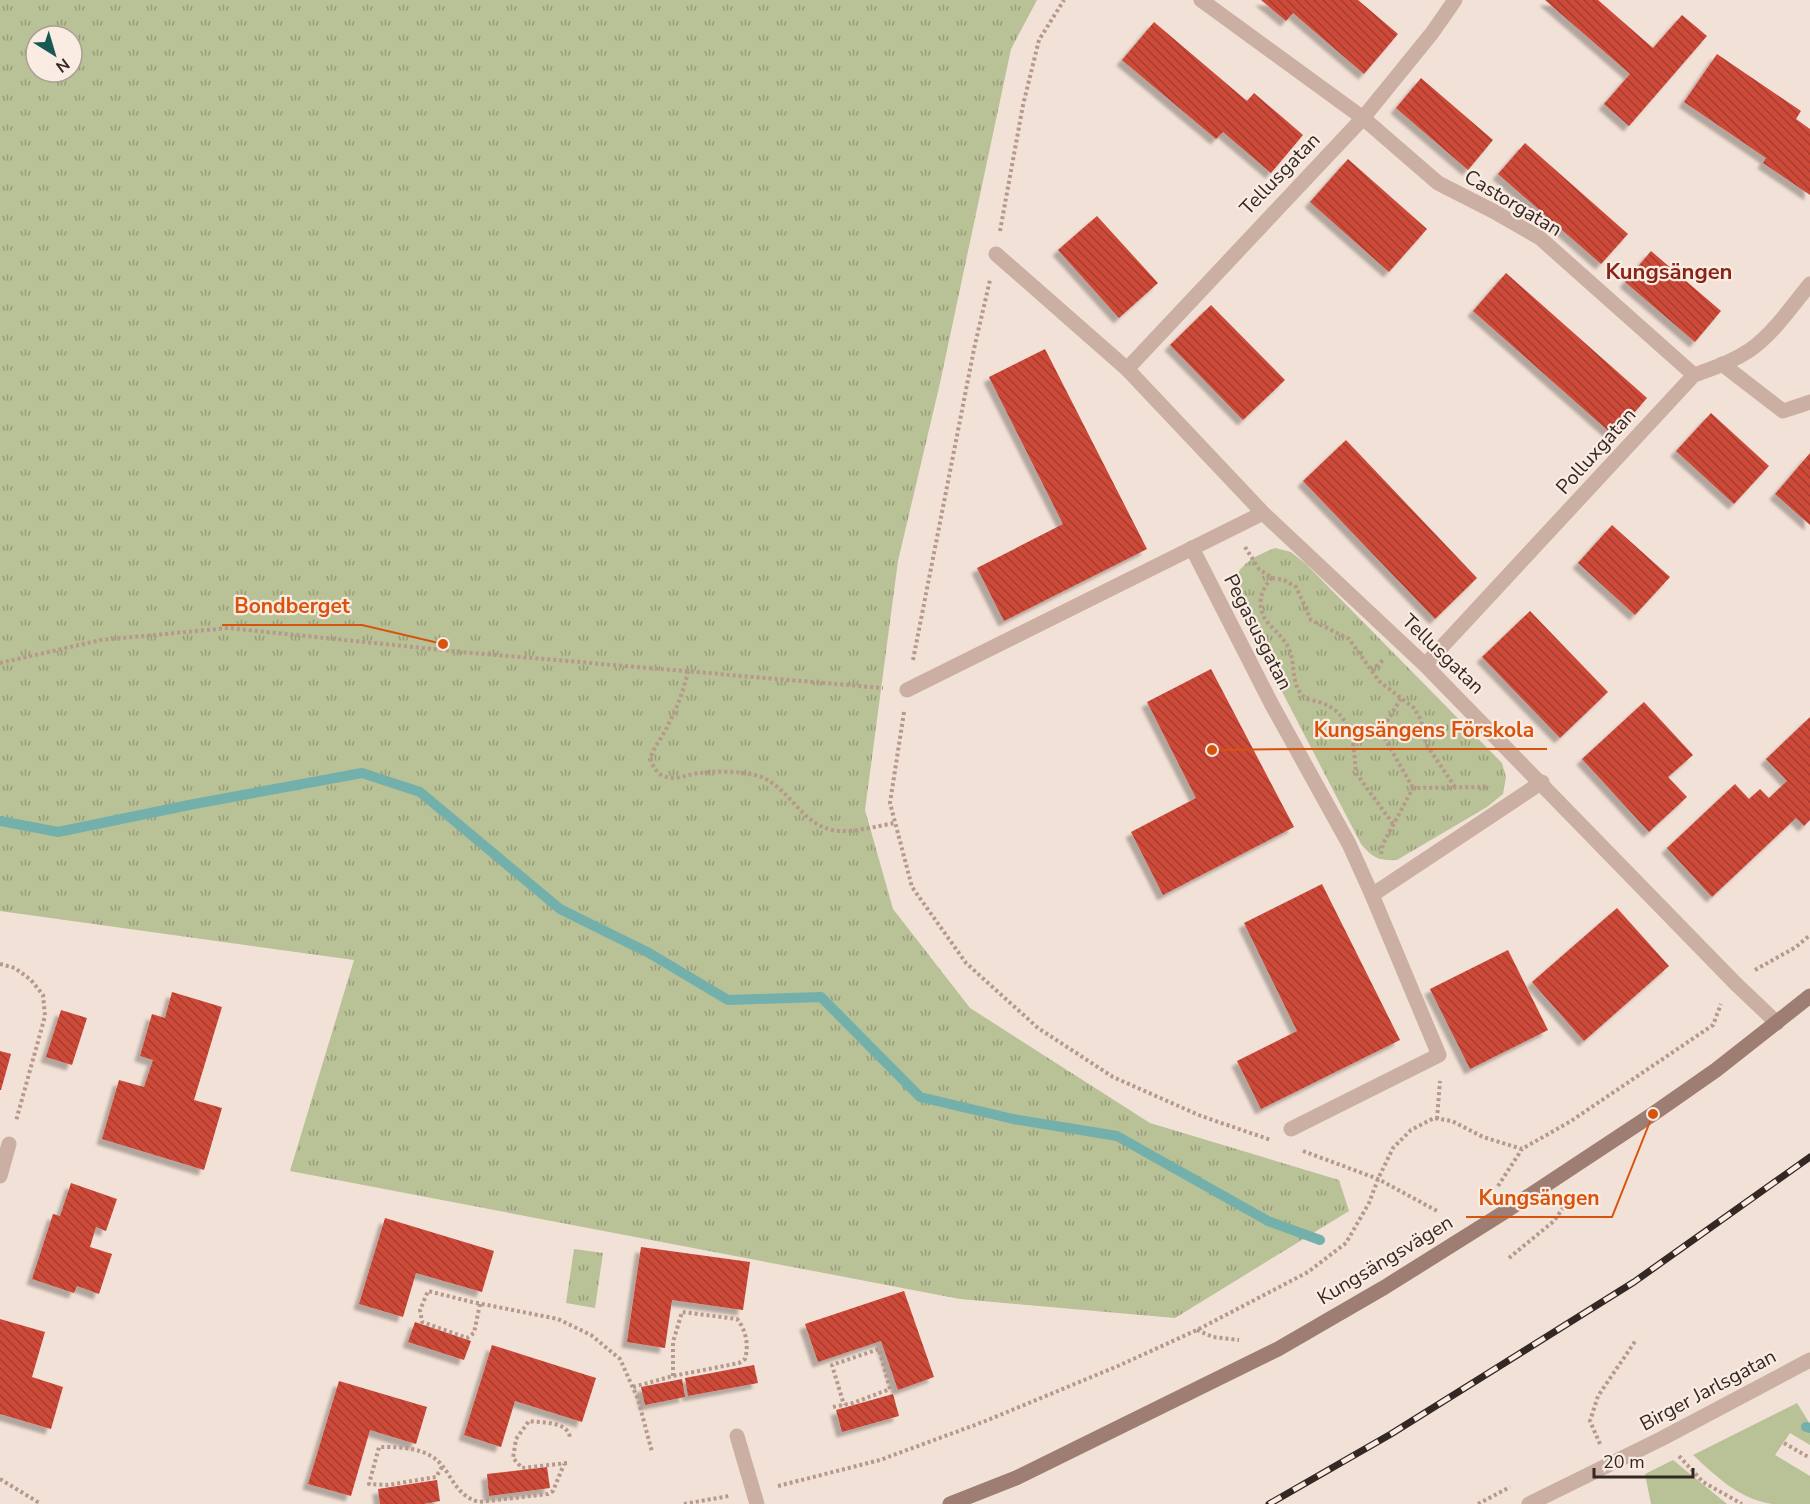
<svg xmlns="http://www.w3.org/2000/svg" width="1810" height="1504" font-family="'Nunito Sans',sans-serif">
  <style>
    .grass { fill: #b9c196 }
    .park { fill: url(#park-tufts); fill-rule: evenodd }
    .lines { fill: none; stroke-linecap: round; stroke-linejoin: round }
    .stream { stroke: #74b0ab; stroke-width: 10 }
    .building { fill: url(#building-back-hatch); filter: url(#shadow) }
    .path { stroke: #b6988c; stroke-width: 4; stroke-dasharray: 3 3; stroke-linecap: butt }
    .lane { stroke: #caafa2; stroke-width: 15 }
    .street { stroke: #caafa2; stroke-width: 15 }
    .secondary { stroke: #9e7d73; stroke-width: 15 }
    .rail-casing { stroke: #342825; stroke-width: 7 }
    .rail { stroke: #faece2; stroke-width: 4.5; stroke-dasharray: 14; stroke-linecap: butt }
    .labels { text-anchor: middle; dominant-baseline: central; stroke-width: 4.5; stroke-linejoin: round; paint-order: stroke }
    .street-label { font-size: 20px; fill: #342825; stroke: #faece2 }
    .quarter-label { font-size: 22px; font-weight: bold; fill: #88251a; stroke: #faece2 }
    .leader { fill: none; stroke: #d6540e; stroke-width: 2 }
    .callout-dot { fill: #d6540e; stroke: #faece2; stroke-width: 2 }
    .callout-label { font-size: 21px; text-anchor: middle; font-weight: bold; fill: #d6540e; stroke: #faece2; stroke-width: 4.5; stroke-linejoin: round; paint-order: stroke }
  </style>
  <defs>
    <pattern id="park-tufts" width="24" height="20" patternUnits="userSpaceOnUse" patternTransform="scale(1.5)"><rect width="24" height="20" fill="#b9c196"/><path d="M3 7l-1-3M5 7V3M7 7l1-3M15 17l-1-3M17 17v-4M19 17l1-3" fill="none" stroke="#979d7a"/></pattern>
    <pattern id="building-back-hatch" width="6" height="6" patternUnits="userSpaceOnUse" patternTransform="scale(1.5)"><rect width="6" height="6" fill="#cd4939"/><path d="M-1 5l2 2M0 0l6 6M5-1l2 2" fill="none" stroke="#a73d30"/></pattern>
    <filter id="shadow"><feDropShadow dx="-5.5" dy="5.5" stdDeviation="1.5" flood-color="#0004"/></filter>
  </defs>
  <rect width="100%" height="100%" fill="#f2e1d6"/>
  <!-- grass -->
  <g class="grass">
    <path d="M1797 1403 1810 1424V1445L1790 1433 1775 1455 1810 1476V1504C1798 1504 1784 1504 1772 1504 1739 1499 1717 1477 1693 1455Z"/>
    <polygon points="1673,1460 1727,1504 1651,1504 1645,1474"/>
  </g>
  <!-- park -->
  <g class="park">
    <path d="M0 0H1037L1011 49 940 383 898 561 865 810 893 909 970 1008 1150 1123 1339 1180 1349 1211 1175 1318 960 1299 290 1171 354 960 0 911ZM36 36H72V72H36Z"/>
    <path d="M1275 548 1291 552 1306 564 1502 763 1506 777 1503 794 1487 807 1397 860C1378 861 1372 857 1361 844L1235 601C1228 570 1249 558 1275 548Z"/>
    <polygon points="574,1249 603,1253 595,1308 566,1303"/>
  </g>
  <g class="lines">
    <!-- stream -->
    <g class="stream">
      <polyline points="0,821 58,832 194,804 362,773 420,792 560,909 649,953 728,1000 821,997 920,1097 1013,1119 1117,1136 1268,1221 1320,1240"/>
      <polyline points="1806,1427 1810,1428"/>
    </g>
  </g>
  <!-- building -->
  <g class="building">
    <polygon points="1261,0 1358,0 1398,34 1364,74 1293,13 1286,21"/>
    <polygon points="1545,0 1598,0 1653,48 1682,15 1707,36 1629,126 1604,104 1630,74"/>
    <polygon points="1154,22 1247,101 1254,93 1303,135 1271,173 1223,132 1216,139 1122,60"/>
    <polygon points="1717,54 1801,111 1796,119 1810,129 1810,195 1763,163 1766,158 1684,102"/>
    <polygon points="1421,78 1493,140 1468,170 1396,108"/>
    <polygon points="1525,143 1628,234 1601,264 1498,174"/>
    <polygon points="1348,159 1427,229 1389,272 1310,202"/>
    <polygon points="1097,216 1158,283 1119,318 1058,250"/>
    <polygon points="1651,251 1721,311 1695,342 1625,282"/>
    <polygon points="1506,273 1647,398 1614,436 1473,311"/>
    <polygon points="1211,305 1285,380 1243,420 1170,345"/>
    <polygon points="1045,349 1147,549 1004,621 977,568 1063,524 989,377"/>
    <polygon points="1711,413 1769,466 1734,504 1676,451"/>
    <polygon points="1346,440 1477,578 1435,619 1303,481"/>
    <polygon points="1810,453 1810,525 1775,494"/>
    <polygon points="1612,525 1670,577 1635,615 1578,563"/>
    <polygon points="1530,611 1608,692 1560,738 1482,657"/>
    <polygon points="1211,669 1294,827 1163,895 1131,832 1196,798 1147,702"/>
    <polygon points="1644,702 1693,755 1668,777 1687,797 1649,832 1582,759"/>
    <polygon points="1810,717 1810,820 1804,826 1796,818 1712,897 1667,848 1735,784 1749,799 1760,789 1769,798 1787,781 1766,759"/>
    <polygon points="1322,884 1400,1040 1261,1109 1237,1061 1297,1031 1244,923"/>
    <polygon points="1617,908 1669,966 1584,1041 1532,982"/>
    <polygon points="1508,950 1548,1030 1470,1069 1430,989"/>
    <polygon points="172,992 222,1007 194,1100 222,1108 204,1170 102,1139 119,1080 144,1087 153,1060 140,1056 152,1014 165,1018"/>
    <polygon points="61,1010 87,1018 72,1065 46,1057"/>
    <polygon points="0,1051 11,1054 1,1090 0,1090"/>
    <polygon points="71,1183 117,1199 106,1231 96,1227 90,1247 112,1254 99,1294 77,1286 74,1293 32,1279 53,1214 60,1216"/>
    <polygon points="385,1218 494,1251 482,1292 416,1273 403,1317 359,1304"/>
    <polygon points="641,1247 750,1262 743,1310 672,1300 665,1348 627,1342"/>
    <polygon points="904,1291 934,1377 898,1390 881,1341 818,1362 805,1324"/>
    <polygon points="0,1319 45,1332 32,1377 63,1387 51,1429 0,1414"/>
    <polygon points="415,1322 471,1341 464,1360 408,1342"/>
    <polygon points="492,1345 596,1378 582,1422 515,1401 501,1447 464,1435"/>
    <polygon points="754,1365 758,1383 688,1396 685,1378"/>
    <polygon points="682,1379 685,1397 645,1405 641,1387"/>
    <polygon points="339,1381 427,1407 416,1444 370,1430 351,1496 308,1484"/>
    <polygon points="893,1394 899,1416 842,1432 836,1410"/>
    <polygon points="547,1467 550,1488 489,1496 487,1474"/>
    <polygon points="437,1480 440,1501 423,1504 380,1504 378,1489"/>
  </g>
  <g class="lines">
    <!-- path -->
    <g class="path">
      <polyline points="1000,231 1023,105 1039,40 1064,0"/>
      <polyline points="1245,547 1259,569 1272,578 1284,580 1296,587 1311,620 1349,639 1379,681 1414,708 1421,720 1426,744 1455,787"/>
      <path d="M1272 578C1263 587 1258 599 1262 612 1265 625 1283 634 1289 649 1296 664 1290 684 1304 697 1308 700 1317 701 1322 703 1342 711 1345 721 1353 740"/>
      <polyline points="913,660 974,349 990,280"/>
      <polyline points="0,663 101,640 228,628 462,652 883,688"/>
      <path d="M688 671C684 690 677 708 668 725 663 737 654 746 650 759 653 766 656 773 664 776 675 781 688 774 700 773 716 771 738 771 755 775 788 783 798 822 832 830 851 834 876 826 895 823"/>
      <polyline points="1372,671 1384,659"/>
      <polyline points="904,712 890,803 912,887 966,963 1038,1028 1113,1077 1201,1116 1271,1140"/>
      <polyline points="1381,732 1401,698"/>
      <polyline points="1393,824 1356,773 1353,740 1381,732 1413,788"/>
      <polyline points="1381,854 1383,844 1413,788 1487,787"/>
      <polyline points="0,964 15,968 31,980 43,995 45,1016 16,1121"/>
      <polyline points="1755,970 1796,947 1810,935"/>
      <polyline points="1437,1119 1440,1081"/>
      <polyline points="1303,1151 1378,1179 1439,1212"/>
      <polyline points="1498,1186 1522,1149"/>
      <polyline points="1509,1258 1554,1221 1567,1202"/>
      <polyline points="480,1304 474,1333 467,1338 422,1322 420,1310 428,1291 472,1302 558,1319 591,1335 620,1359 638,1399 652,1452"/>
      <polyline points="1197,1330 1213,1337 1239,1340"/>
      <path d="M633 1387 673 1376 739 1363 745 1359C749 1345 746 1330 737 1319L682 1312 673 1342V1376"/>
      <polyline points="833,1407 853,1403 890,1389 879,1349 832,1365 844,1405"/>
      <polyline points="1784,1443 1810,1458"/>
      <polyline points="1600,1444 1590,1421 1598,1396 1636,1340"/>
      <polyline points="1679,1456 1703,1482 1742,1504"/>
      <path d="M567 1463 522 1468 513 1458 516 1439 529 1421C543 1423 568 1421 570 1438"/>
      <path d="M442 1467 436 1477 388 1485 369 1484 379 1447C396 1447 416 1447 431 1456 451 1467 452 1495 479 1502L548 1494 553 1491 564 1464"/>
      <polyline points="0,1479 41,1504"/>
      <polyline points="778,1486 880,1460 983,1422 1118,1366 1197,1330 1308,1272 1346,1243 1369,1203 1378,1179 1393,1148 1411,1130 1434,1118 1452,1121 1483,1137 1522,1149 1571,1121 1713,1025 1721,1004"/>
      <polyline points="684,1504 729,1496"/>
      <polyline points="1478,1504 1510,1487"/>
    </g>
    <!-- lane -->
    <polyline class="lane" points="1722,364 1783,411 1810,402"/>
    <!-- street -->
    <g class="street">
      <polyline points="1201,0 1363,118 1438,183 1493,211 1540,238 1694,375"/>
      <polyline points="996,254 1127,369 1263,513 1425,665 1736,984 1777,1023"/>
      <polyline points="1127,369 1363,118 1432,33 1455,0"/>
      <polyline points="1192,548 1272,705 1349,844 1372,895 1542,782"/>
      <path d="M1425 665 1694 375C1713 368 1732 362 1750 350 1773 334 1792 306 1810 284"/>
      <polyline points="907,690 1263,513"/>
      <polyline points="1291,1129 1439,1055 1372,895"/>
      <polyline points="0,1176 9,1144"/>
      <polyline points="737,1436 757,1504"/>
      <polyline points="1529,1504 1661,1439 1810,1360"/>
    </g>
    <!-- secondary -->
    <polyline class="secondary" points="950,1504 1016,1478 1278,1349 1385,1287 1503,1213 1653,1114 1716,1070 1810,996"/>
    <defs>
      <polyline id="rail" points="1269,1504 1391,1434 1634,1282 1810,1157"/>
    </defs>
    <!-- rail casing -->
    <use href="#rail" class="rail-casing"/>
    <!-- rail -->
    <use href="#rail" class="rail"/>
  </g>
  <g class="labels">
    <!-- street labels -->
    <g class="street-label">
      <text transform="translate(1280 174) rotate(-46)">Tellusgatan</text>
      <text transform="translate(1513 203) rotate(31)">Castorgatan</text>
      <text transform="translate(1596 451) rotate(-48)">Polluxgatan</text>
      <text transform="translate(1258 632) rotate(63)">Pegasusgatan</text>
      <text transform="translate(1443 654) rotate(44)">Tellusgatan</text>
      <text transform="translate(1385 1260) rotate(-31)">Kungsängsvägen</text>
      <text transform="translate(1708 1390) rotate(-28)">Birger Jarlsgatan</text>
    </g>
    <!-- quarter labels -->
    <g class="quarter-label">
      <text x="1669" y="272">Kungsängen</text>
    </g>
  </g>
  <!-- callouts -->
  <path class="leader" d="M443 644L362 625H222M1212 750L1302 749H1547M1653 1114L1612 1217H1466"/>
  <g class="callout-dot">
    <circle cx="443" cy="644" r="6"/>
    <circle cx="1212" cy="750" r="6"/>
    <circle cx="1653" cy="1114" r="6"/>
  </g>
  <g class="callout-label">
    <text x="292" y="613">Bondberget</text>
    <text x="1424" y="737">Kungsängens Förskola</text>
    <text x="1539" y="1205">Kungsängen</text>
  </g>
  <!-- north arrow -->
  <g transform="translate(54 54) rotate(143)"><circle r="28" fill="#faece2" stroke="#ab9e96" stroke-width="1.5"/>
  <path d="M0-4.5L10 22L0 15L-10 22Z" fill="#185853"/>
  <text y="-9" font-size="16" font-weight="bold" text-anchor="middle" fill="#342825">N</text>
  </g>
  <!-- scale -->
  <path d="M1594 1468v9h99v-9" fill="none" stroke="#342825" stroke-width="3"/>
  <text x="1603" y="1468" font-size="18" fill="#342825" stroke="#faece2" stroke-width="4.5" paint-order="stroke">20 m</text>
</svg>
